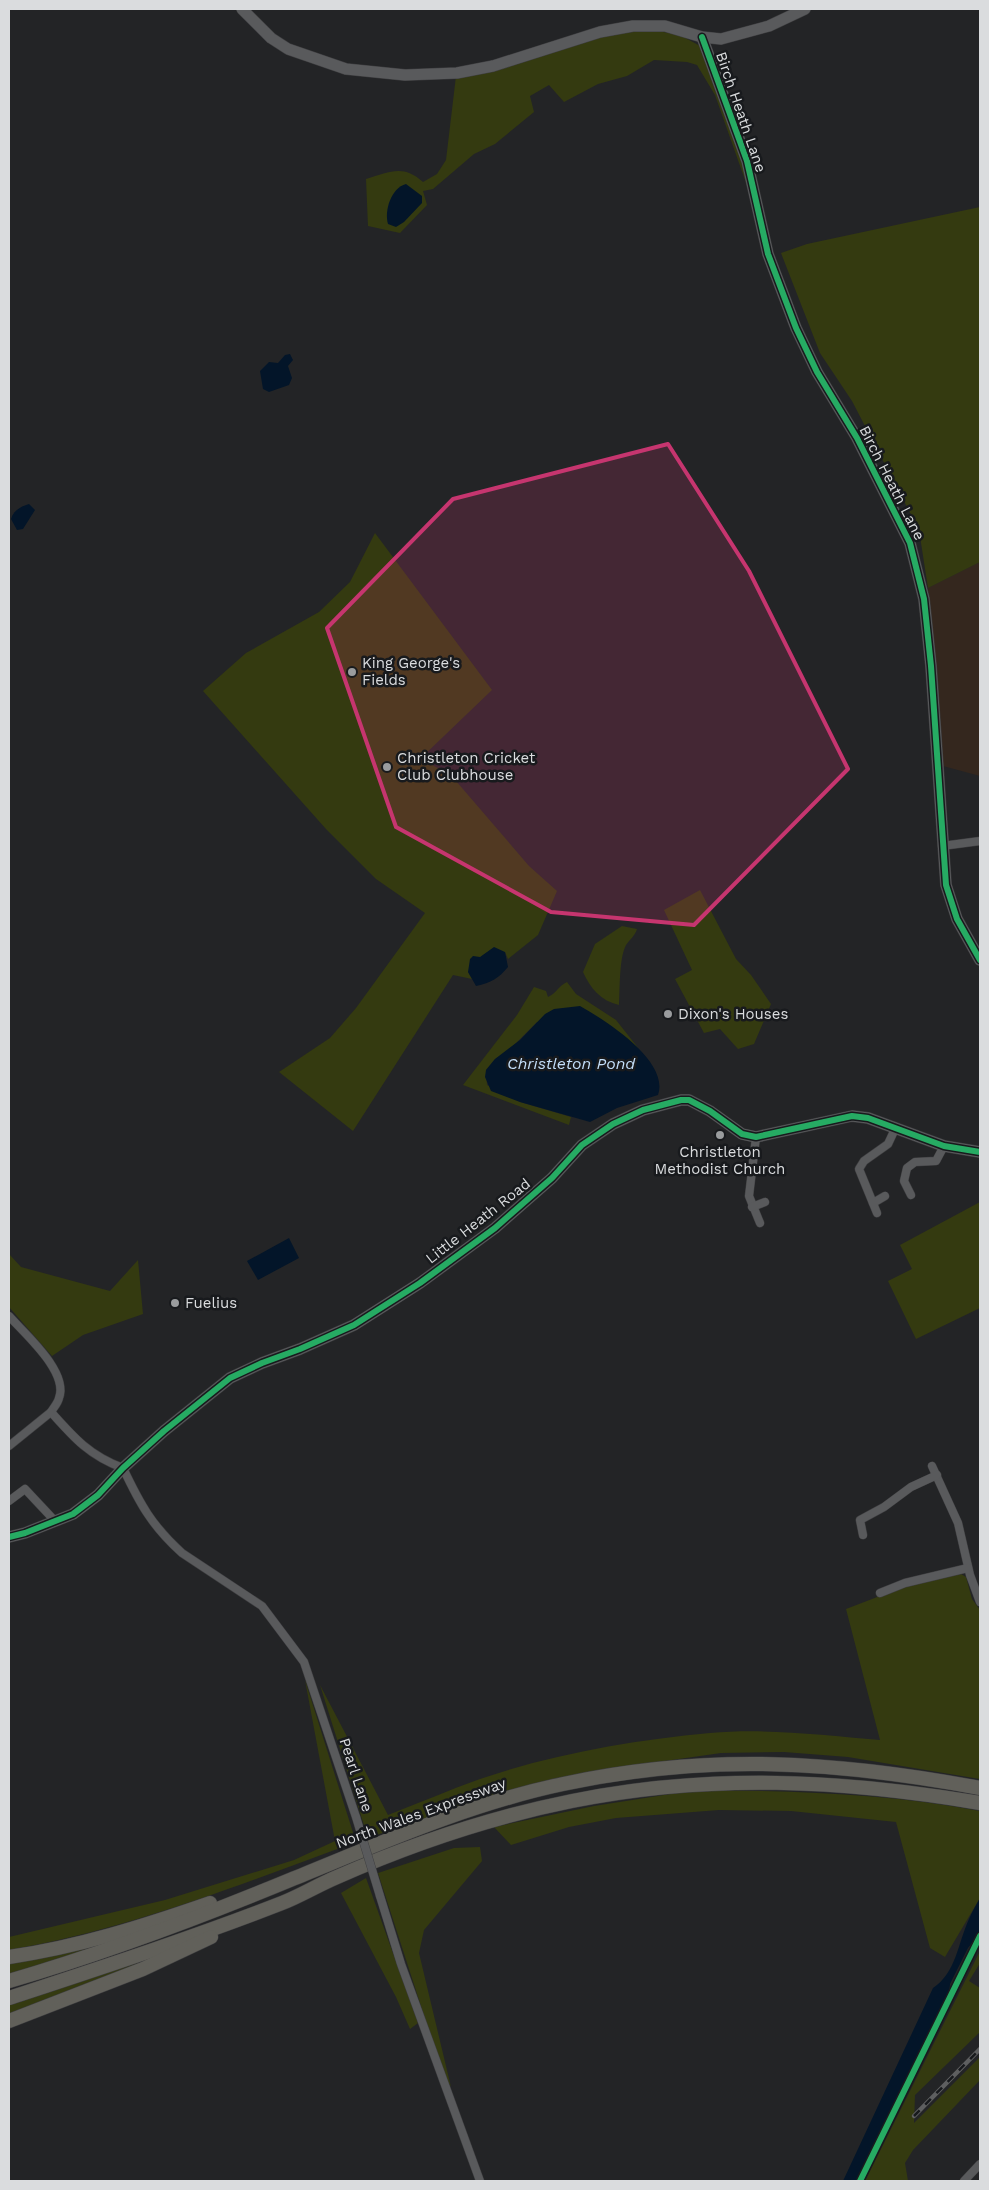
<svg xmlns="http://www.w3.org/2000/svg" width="989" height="2190" font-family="'Work Sans',sans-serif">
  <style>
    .education { fill: #34271e }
    .green { fill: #343a10 }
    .water { fill: #031529 }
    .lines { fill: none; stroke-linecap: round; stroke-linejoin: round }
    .street-casing { stroke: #3e3e40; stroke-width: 9 }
    .secondary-casing { stroke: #3e3e40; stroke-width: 12 }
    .highway-casing { stroke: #3e3e40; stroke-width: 15 }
    .street { stroke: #595a5c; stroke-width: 8 }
    .secondary { stroke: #595a5c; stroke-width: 11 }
    .highway { stroke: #61605a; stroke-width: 14 }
    .rail-casing { stroke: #5e5f60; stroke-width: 4.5 }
    .rail { stroke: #181a1d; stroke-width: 2.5; stroke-dasharray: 8; stroke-linecap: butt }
    .street-bridge-casing { stroke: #3e3e40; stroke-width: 9; stroke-linecap: butt }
    .street-bridge { stroke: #595a5c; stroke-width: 8 }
    .cycleway-casing { stroke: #181a1d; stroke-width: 9 }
    .cycleway { stroke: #26ab63; stroke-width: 6 }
    .marked { fill: #c6356f; fill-opacity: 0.2; stroke: #c6356f; stroke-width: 4; stroke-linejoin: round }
    .poi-dot { fill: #9a9c9e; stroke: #181a1d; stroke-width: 2 }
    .labels { text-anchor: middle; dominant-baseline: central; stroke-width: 5; stroke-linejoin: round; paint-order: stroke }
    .street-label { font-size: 15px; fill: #dadcde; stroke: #181a1d }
    .poi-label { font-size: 15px; fill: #dadcde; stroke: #181a1d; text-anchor: start }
    .water-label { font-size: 16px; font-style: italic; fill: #c4dffa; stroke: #181a1d }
  </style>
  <rect width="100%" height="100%" fill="#232426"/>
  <!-- education -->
  <polygon class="education" points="980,562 980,776 943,766 928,588"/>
  <!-- green -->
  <g class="green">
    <path d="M648 30 678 34 702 47 731 126 756 211 715 95 697 65 687 62 654 60 627 76 598 84 564 102 549 85 530 96 534 112 495 144 474 154 433 189 423 191 427 205 400 233 368 226 366 179C390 172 403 164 423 182L437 174 446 160 456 76 518 64 599 36Z"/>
    <polygon points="980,207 980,562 928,588 919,530 852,401 820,353 781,253 807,244"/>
    <polygon points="375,533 492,690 420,759 450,774 529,866 557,891 538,935 508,959 505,952 468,972 472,979 453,975 353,1131 279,1072 330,1038 356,1008 425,913 376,879 326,829 203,691 246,653 319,612 350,582"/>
    <polygon points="700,890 736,959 751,975 771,1004 754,1044 738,1049 720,1029 704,1033 675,979 692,970 664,910"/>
    <path d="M622 926 637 929C635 936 630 939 626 945 619 958 620 989 619 1005 601 1001 590 988 583 972L595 944Z"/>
    <path d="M567 982 576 994 616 1020 639 1049 615 1030 537 1022 506 1053 495 1059 486 1070 487 1085 520 1102 571 1117 569 1125 463 1085 517 1015 534 987 546 991 548 997C557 993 558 986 567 982Z"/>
    <polygon points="980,1202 980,1308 916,1339 888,1281 912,1269 900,1245"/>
    <polygon points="9,1254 21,1267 110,1291 138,1260 143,1314 83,1335 52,1356 9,1307"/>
    <path d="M961 1574 966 1577 972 1599 980 1610V1779L848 1757 784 1752 721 1753 609 1769 498 1793 368 1838 320 1685 388 1815C419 1803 449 1790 480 1779 553 1754 633 1740 710 1733 766 1728 824 1735 880 1740L846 1609 906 1586Z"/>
    <path d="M305 1680 356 1842C242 1884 129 1929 9 1950V1937L165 1900 294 1860 335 1841Z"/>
    <path d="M696 1790C791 1791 886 1793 980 1811V1898L945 1957 930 1948 896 1822 791 1811 719 1810 616 1818 569 1827 511 1845 494 1827 594 1806Z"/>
    <polygon points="480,1847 482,1861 424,1930 419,1953 451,2087 442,2071 378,1873 454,1848"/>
    <polygon points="366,1878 418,2023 410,2029 396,1997 341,1893"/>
    <polygon points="138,1935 9,1975 9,1963"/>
    <polygon points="980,1951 980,1963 969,1981 980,1988 980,2032 915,2095 914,2123 980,2057 980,2080 913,2150 905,2163 908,2181 865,2181"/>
    <polygon points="138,1961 139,1966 9,2015 9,2004"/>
  </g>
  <!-- water -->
  <g class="water">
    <path d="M406 184 422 196V203L404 222 396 227 388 224C384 211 391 188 406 184Z"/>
    <polygon points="290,354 293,360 288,366 292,378 289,385 269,392 263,389 260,371 269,362 278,363 285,355"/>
    <path d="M29 504 35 510 23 529 17 530 11 519C14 510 20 507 29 504Z"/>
    <path d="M494 947 505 952 508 967C499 978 491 983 476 986L468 972 470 959 473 956 480 957Z"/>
    <path d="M580 1006C605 1020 670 1061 658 1095L617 1108 590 1122 520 1102 491 1091 485 1077 486 1070 495 1059 520 1040 545 1014 554 1009Z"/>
    <polygon points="289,1238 299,1258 258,1280 247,1261"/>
    <path d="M980 1898V1933L968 1948 950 1984 949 1995 858 2181H843L933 1988C956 1973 958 1943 969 1919 972 1912 976 1905 980 1898Z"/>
  </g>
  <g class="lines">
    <defs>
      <g id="street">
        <polyline points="942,846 980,841"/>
        <polyline points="756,1137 749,1196 760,1223"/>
        <polyline points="911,1195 904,1181 907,1168 915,1162 936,1161 944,1146"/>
        <polyline points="873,1203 885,1196"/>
        <polyline points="752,1207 765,1202"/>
        <polyline points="877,1213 859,1169 864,1161 888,1144 895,1129"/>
        <path d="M9 1316C25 1334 69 1372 59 1398 58 1403 54 1407 51 1412"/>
        <path d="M9 1446 51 1412C74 1438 90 1456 123 1468 140 1504 152 1526 182 1553L262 1606 304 1662 356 1817"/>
        <polyline points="932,1466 958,1523 970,1575 980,1602"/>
        <polyline points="9,1501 25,1489 55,1521"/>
        <polyline points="863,1535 860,1520 884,1507 911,1487 937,1475"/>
        <polyline points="880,1593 905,1583 968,1568"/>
        <polyline points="380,1896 401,1964 480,2181"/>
        <polyline points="964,2181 980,2164"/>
      </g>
      <g id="secondary">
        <polyline points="242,9 271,38 288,49 346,69 405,75 457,73 493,66 600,32 633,26 665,26 702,37 721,39 769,26 805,9"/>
        <polyline points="702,37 747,161 768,254 796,328 817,372 857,438 910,543 924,599 931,666 946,885 957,919 980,960"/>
        <polyline points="9,1537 25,1533 73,1514 98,1495 123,1468 164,1431 230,1378 262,1363 300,1349 354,1325 420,1283 495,1228 552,1178 582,1145 613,1124 643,1110 681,1100 689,1100 710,1111 742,1134 756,1137 852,1116 868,1118 944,1146 980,1152"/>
      </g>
      <g id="highway">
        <path d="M9 1957C78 1947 144 1926 210 1903"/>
        <path d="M9 1981C105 1953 198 1918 290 1880 379 1844 468 1804 563 1784 708 1753 835 1761 980 1788"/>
        <path d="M9 1998C100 1968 192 1938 282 1903 300 1896 318 1885 337 1877 412 1844 492 1817 572 1801 711 1773 842 1780 980 1803"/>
        <polyline points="9,2021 143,1969 211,1937"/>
      </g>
    </defs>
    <!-- street casing -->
    <use href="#street" class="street-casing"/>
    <!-- secondary casing -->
    <use href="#secondary" class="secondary-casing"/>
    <!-- highway casing -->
    <use href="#highway" class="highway-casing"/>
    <!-- street -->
    <use href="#street" class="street"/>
    <!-- secondary -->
    <use href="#secondary" class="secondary"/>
    <!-- highway -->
    <use href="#highway" class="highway"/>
    <defs>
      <polyline id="rail" points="914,2116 980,2049"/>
    </defs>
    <!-- rail casing -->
    <use href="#rail" class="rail-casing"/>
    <!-- rail -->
    <use href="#rail" class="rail"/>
    <defs>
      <polyline id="street-bridge" points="356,1817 380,1896"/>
    </defs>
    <!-- street-bridge casing -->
    <use href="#street-bridge" class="street-bridge-casing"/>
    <!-- street-bridge -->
    <use href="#street-bridge" class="street-bridge"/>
    <defs>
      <g id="cycleway">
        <polyline points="702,37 747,161 768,254 796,328 817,372 857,438 910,543 924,599 931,666 946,885 957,919 980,960"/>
        <polyline points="9,1537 25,1533 73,1514 98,1495 123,1468 164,1431 230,1378 262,1363 300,1349 354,1325 420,1283 495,1228 552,1178 582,1145 613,1124 643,1110 681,1100 689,1100 710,1111 742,1134 756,1137 852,1116 868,1118 944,1146 980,1152"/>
        <polyline points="860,2181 980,1936"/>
      </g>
    </defs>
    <!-- cycleway casing -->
    <use href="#cycleway" class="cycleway-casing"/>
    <!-- cycleway -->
    <use href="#cycleway" class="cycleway"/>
  </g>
  <!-- marked area -->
  <path class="marked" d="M668 444 749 571 848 769 694 925 551 912 396 827 327 628 453 499Z"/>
  <!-- markers -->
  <g class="poi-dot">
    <circle cx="352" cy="672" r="5"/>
    <circle cx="387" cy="767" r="5"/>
    <circle cx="668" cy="1014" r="5"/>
    <circle cx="720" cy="1135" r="5"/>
    <circle cx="175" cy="1303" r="5"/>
  </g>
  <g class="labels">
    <!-- street labels -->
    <g class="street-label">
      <text transform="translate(741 112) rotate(71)">Birch Heath Lane</text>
      <text transform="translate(892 483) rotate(63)">Birch Heath Lane</text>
      <text transform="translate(478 1221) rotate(-38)">Little Heath Road</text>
      <text transform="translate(356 1775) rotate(72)">Pearl Lane</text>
      <text transform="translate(421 1813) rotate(-20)">North Wales Expressway</text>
    </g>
    <!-- poi labels -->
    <g class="poi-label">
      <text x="362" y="663">King George's<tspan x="362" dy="17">Fields</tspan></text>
      <text x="397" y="758">Christleton Cricket<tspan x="397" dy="17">Club Clubhouse</tspan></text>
      <text x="678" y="1014">Dixon's Houses</text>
      <text x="720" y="1152" text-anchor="middle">Christleton<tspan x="720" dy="17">Methodist Church</tspan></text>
      <text x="185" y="1303">Fuelius</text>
    </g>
    <!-- water labels -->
    <g class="water-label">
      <text x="571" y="1063">Christleton Pond</text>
    </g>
  </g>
  <!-- border -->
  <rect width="989" height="2190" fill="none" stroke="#dadcde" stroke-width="20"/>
</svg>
